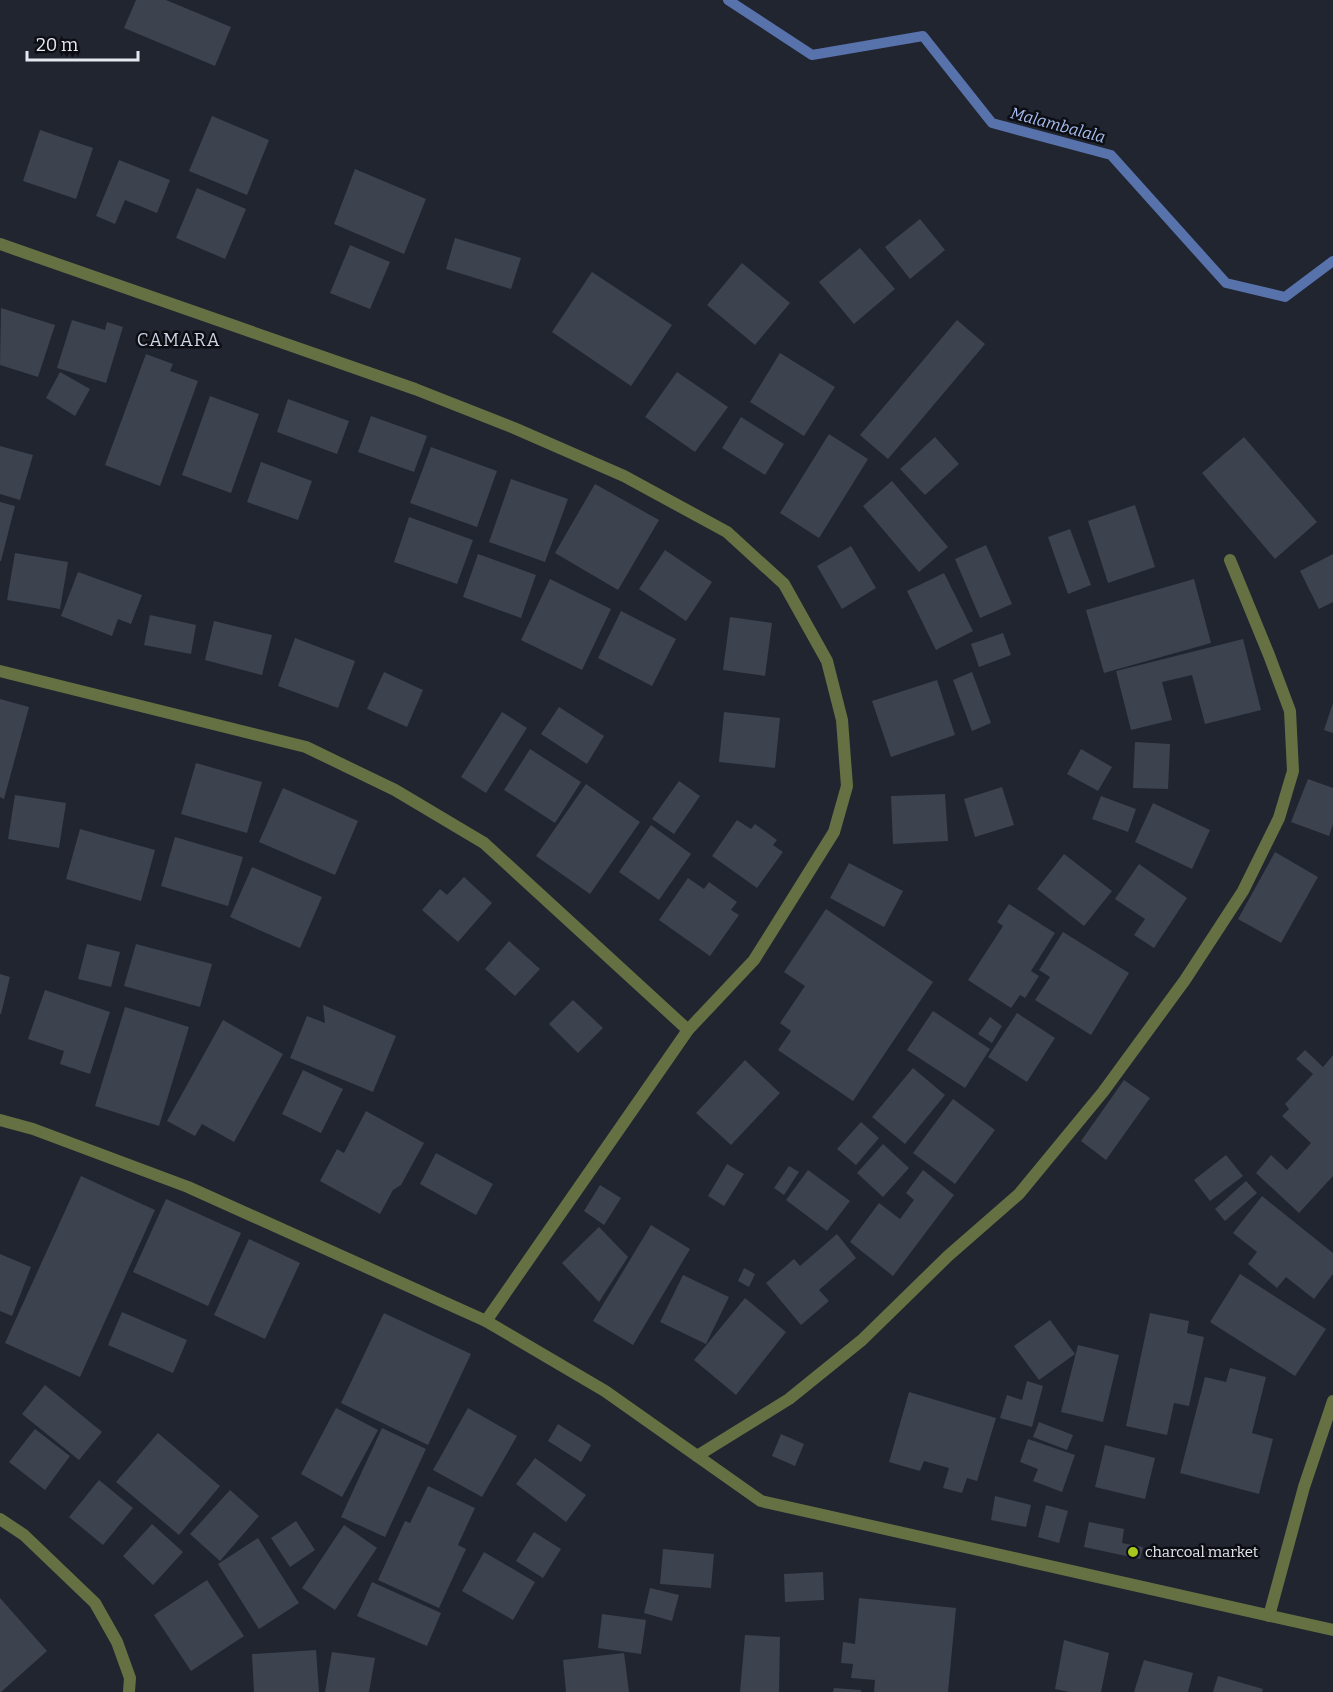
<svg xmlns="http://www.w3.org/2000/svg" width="1333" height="1692" font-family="Bitter,serif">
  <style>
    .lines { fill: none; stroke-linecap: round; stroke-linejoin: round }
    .stream { stroke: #5872ac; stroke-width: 10 }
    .building { fill: #3c424e }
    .street { stroke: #657142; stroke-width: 12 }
    .poi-dot { fill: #a8c71c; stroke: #0c0e13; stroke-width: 2 }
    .labels { text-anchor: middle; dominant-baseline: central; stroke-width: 5; stroke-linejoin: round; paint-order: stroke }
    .poi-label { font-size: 15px; fill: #e4e8ef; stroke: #0c0e13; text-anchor: start }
    .water-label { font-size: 16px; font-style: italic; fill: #a8bff1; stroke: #0c0e13 }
    .quarter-label { font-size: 18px; letter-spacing: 1.5px; fill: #ced5e4; stroke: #0c0e13 }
  </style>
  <rect width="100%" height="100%" fill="#202530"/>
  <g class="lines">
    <!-- stream -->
    <polyline class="stream" points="728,0 812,55 923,36 992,123 1111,155 1226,283 1285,297 1333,261"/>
  </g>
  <!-- building -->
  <g class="building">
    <polygon points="136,0 166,0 231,27 215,66 124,28"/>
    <polygon points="212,116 269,140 247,195 189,171"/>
    <polygon points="40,130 93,148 76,199 23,181"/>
    <polygon points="119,160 170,180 157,213 125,200 115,224 96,216"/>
    <polygon points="355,169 426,199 404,254 334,224"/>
    <polygon points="197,188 246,209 225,259 176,238"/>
    <polygon points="920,219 945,250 910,279 885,247"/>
    <polygon points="455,238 521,258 511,289 446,269"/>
    <polygon points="350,245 390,262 370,309 330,293"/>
    <polygon points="860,248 895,289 854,324 819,282"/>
    <polygon points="742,263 790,303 755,345 707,305"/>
    <polygon points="592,272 672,325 631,386 552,332"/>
    <polygon points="1,308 55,325 38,377 0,365"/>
    <polygon points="72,320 105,330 107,322 123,327 106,383 57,368"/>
    <polygon points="957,320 985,344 888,459 860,435"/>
    <polygon points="780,353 835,387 804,436 750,402"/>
    <polygon points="146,354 173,364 170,371 198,381 160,486 105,465"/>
    <polygon points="60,372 90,389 75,416 46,398"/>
    <polygon points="677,372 728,407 695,452 645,417"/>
    <polygon points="210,396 259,414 231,493 182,475"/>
    <polygon points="288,399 349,421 337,454 277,432"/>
    <polygon points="371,416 427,436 414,472 358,452"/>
    <polygon points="741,417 784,444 765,475 722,448"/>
    <polygon points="829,434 868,459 819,538 780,513"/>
    <polygon points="935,437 959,464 925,495 900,469"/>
    <polygon points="1244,437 1317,522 1275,559 1202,473"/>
    <polygon points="0,446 33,455 20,500 0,494"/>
    <polygon points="431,447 497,471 477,527 410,503"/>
    <polygon points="261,462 312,481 298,520 247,502"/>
    <polygon points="511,479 568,499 545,562 489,542"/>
    <polygon points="892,481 948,547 919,572 863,506"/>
    <polygon points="595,484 659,520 618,590 555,553"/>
    <polygon points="0,502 15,506 1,561 0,561"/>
    <polygon points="1135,505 1155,567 1108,583 1088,521"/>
    <polygon points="409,517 473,540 457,584 394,562"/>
    <polygon points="1070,529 1091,585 1068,594 1048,537"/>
    <polygon points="986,545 1012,604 980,618 955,559"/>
    <polygon points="851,546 876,588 842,609 817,566"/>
    <polygon points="665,550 712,582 686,621 639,589"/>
    <polygon points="15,553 68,562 60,609 7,600"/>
    <polygon points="478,554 536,575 521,618 463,597"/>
    <polygon points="1333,554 1333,602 1319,609 1300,571"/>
    <polygon points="78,572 142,595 131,624 118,619 112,636 61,616"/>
    <polygon points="944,573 973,631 936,650 907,591"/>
    <polygon points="550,579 611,609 582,670 521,640"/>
    <polygon points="1194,579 1211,643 1104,673 1086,610"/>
    <polygon points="621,611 676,639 652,686 598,658"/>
    <polygon points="150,615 196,625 191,654 144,645"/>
    <polygon points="730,617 772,623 765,676 723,670"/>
    <polygon points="214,621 272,635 262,675 205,660"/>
    <polygon points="1003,633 1011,655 979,667 971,644"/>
    <polygon points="295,638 355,661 338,708 278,686"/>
    <polygon points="1243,639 1261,710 1205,724 1192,675 1162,682 1172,720 1131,730 1116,671"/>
    <polygon points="384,672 423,690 407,727 367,709"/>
    <polygon points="972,672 991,723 972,731 953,680"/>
    <polygon points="937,680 955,735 891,757 872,701"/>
    <polygon points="0,699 29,707 4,799 0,797"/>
    <polygon points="1333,703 1333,733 1324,730"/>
    <polygon points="559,707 604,736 587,764 541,734"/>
    <polygon points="502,712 527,728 486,793 461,777"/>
    <polygon points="724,712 780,718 775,768 719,762"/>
    <polygon points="1135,742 1170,744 1168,789 1133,788"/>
    <polygon points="530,749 581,782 555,823 504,790"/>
    <polygon points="1081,749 1112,767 1098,791 1067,774"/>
    <polygon points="196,763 262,782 247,833 181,814"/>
    <polygon points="1308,779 1333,788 1333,824 1329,836 1291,822"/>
    <polygon points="679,781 700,796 674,834 652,819"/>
    <polygon points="586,784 640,822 590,894 536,856"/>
    <polygon points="1002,787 1014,825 975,837 964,799"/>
    <polygon points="283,788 358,821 335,875 259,842"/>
    <polygon points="945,794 948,841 893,844 891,796"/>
    <polygon points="15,795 66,803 59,848 8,839"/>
    <polygon points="1101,796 1136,809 1128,832 1092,819"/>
    <polygon points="1153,803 1210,830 1192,869 1135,842"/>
    <polygon points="737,820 751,829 755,824 777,840 773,845 783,852 757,888 712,856"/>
    <polygon points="651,825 691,854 659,900 619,872"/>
    <polygon points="80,829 155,850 141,901 66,879"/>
    <polygon points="175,837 243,857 228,906 161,886"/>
    <polygon points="1275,852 1318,877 1281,943 1238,919"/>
    <polygon points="1064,854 1112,891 1084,926 1037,889"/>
    <polygon points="849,863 903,891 884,927 830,898"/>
    <polygon points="1139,864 1187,898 1154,948 1134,935 1145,919 1115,899"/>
    <polygon points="252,867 322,897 300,948 230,917"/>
    <polygon points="464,877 492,903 458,942 422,910 440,889 447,895"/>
    <polygon points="688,878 704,889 709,882 737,902 731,910 739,915 710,956 659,920"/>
    <polygon points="1009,904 1055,933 1031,971 1039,976 1025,998 1020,995 1011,1008 968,980 1003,926 997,922"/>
    <polygon points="826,909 933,982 853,1101 778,1050 791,1031 780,1023 805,986 784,972"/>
    <polygon points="1063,932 1129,973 1091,1035 1035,1000 1050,977 1039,970"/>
    <polygon points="509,941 540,969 515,996 485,969"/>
    <polygon points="87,944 120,952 111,987 78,979"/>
    <polygon points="136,944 212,964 200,1007 124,986"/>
    <polygon points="0,974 10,977 1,1014 0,1014"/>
    <polygon points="45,990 110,1012 90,1074 60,1064 64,1051 28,1039"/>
    <polygon points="573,1000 603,1028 578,1053 549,1024"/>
    <polygon points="323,1005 396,1036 373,1092 290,1058 307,1016 325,1023"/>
    <polygon points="125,1007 189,1027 159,1126 95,1106"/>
    <polygon points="933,1011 990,1049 965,1088 907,1050"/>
    <polygon points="1017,1013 1055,1038 1027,1082 988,1057"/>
    <polygon points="990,1017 1002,1026 992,1043 978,1034"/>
    <polygon points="223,1020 283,1054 234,1142 202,1124 195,1136 167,1121"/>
    <polygon points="1305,1050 1323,1067 1333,1055 1333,1176 1299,1213 1256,1173 1271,1155 1287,1170 1311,1143 1282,1116 1289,1109 1285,1104 1313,1074 1296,1059"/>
    <polygon points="745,1060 780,1093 731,1145 696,1113"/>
    <polygon points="913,1068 945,1095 905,1144 872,1117"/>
    <polygon points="303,1070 343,1089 321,1133 282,1114"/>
    <polygon points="1124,1080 1150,1098 1106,1160 1081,1141"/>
    <polygon points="953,1099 995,1130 955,1184 913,1153"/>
    <polygon points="366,1111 424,1143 401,1185 393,1190 380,1214 320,1181 337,1149 344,1153"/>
    <polygon points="861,1122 879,1138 856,1165 837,1149"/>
    <polygon points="883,1144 909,1168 883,1197 857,1173"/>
    <polygon points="436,1153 493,1184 476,1215 420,1184"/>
    <polygon points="1226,1155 1243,1176 1210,1201 1194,1180"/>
    <polygon points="727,1164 744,1174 724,1206 708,1196"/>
    <polygon points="789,1166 799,1172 784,1195 774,1188"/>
    <polygon points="808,1170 850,1201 827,1231 786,1200"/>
    <polygon points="923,1170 954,1195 893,1276 850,1242 879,1203 900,1219 914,1200 906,1193"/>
    <polygon points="81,1176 155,1210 80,1377 5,1343"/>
    <polygon points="1246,1181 1257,1193 1225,1221 1215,1209"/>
    <polygon points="600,1185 621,1198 604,1225 584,1211"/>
    <polygon points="1262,1196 1333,1253 1333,1274 1314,1299 1286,1277 1277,1288 1248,1264 1257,1252 1233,1233"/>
    <polygon points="166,1199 241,1233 208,1306 133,1272"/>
    <polygon points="651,1225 690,1249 633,1345 593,1321"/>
    <polygon points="599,1227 628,1257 599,1302 562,1263"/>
    <polygon points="837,1234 856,1258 819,1290 829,1301 801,1325 766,1283 794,1259 800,1266"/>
    <polygon points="249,1239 300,1263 265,1339 214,1315"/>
    <polygon points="0,1254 31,1267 12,1316 0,1311"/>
    <polygon points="744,1268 755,1274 749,1287 738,1281"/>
    <polygon points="1240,1274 1326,1329 1295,1376 1210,1322"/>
    <polygon points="683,1275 729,1297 706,1344 660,1322"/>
    <polygon points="745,1298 786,1332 736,1395 694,1360"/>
    <polygon points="122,1312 187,1340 173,1373 108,1345"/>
    <polygon points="384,1313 471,1354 428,1445 341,1403"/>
    <polygon points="1150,1313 1189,1321 1187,1333 1204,1337 1189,1406 1174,1403 1167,1435 1126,1426"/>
    <polygon points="1050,1320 1075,1354 1039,1380 1014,1346"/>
    <polygon points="1078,1345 1119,1355 1103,1422 1061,1412"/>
    <polygon points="1230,1368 1266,1377 1252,1433 1273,1439 1259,1494 1180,1473 1205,1377 1226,1382"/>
    <polygon points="1027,1381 1043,1386 1032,1427 1000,1418 1007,1395 1022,1400"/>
    <polygon points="45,1385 102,1432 79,1460 22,1414"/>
    <polygon points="909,1392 996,1418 977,1481 967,1478 962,1493 943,1488 949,1468 924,1461 920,1471 889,1462"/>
    <polygon points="336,1408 378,1430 342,1497 301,1474"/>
    <polygon points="468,1408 517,1436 482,1497 433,1470"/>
    <polygon points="1039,1422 1073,1435 1067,1450 1033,1437"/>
    <polygon points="558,1424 591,1445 581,1462 548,1441"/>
    <polygon points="382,1428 426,1449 385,1537 341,1517"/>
    <polygon points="35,1429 70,1456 45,1490 9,1462"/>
    <polygon points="158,1433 220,1486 179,1535 116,1482"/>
    <polygon points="781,1434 804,1444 795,1466 772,1456"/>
    <polygon points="1028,1439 1075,1455 1062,1492 1033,1481 1038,1469 1020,1462"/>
    <polygon points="1105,1445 1155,1458 1145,1499 1095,1487"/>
    <polygon points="535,1458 586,1495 566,1522 516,1484"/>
    <polygon points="99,1480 133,1508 103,1545 69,1517"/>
    <polygon points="428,1486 475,1508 458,1545 466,1549 439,1608 378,1580 405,1521 410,1523"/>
    <polygon points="230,1490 259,1516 220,1561 190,1534"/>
    <polygon points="995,1496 1031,1505 1026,1527 991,1520"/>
    <polygon points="1046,1505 1068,1511 1059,1543 1038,1537"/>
    <polygon points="296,1521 315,1550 290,1567 271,1538"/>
    <polygon points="1089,1522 1124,1529 1122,1543 1143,1547 1140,1559 1084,1547"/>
    <polygon points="152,1524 183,1552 153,1585 123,1556"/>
    <polygon points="344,1525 377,1548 335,1610 302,1588"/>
    <polygon points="534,1532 561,1549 543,1578 516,1561"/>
    <polygon points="258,1538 299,1603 259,1629 218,1564"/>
    <polygon points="663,1549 714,1554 711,1588 660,1584"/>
    <polygon points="484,1552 535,1582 513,1620 462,1591"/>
    <polygon points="823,1572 824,1600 785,1602 784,1574"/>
    <polygon points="207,1580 244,1636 191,1671 154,1615"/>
    <polygon points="372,1582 441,1613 427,1646 357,1616"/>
    <polygon points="650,1588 679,1595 672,1621 644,1613"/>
    <polygon points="0,1598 47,1651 1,1692 0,1692"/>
    <polygon points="859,1598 956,1608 948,1692 874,1692 875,1680 851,1678 853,1664 841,1663 843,1642 855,1644"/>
    <polygon points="602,1614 646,1620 641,1654 598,1648"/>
    <polygon points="745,1635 780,1637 779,1692 740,1692"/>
    <polygon points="1064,1640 1109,1653 1101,1692 1069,1692 1055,1689"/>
    <polygon points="316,1650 319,1692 254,1692 252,1654"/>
    <polygon points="332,1652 375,1658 369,1692 325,1692"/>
    <polygon points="624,1653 629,1692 566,1692 563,1660"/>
    <polygon points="1144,1660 1193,1673 1188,1692 1134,1692"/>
    <polygon points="1218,1676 1263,1689 1262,1692 1213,1692"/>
    <polygon points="834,1688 861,1690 861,1692 833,1692"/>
  </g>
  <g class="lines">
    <!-- street -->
    <g class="street">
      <polyline points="0,244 415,389 514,428 624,476 727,532 784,584 827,661 842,720 847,786 834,832 754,960 688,1030 486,1321"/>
      <polyline points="0,671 306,747 395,790 484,843 688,1030"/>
      <polyline points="0,1120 33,1129 188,1187 486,1321 605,1391 761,1501 1333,1630"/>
      <polyline points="697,1456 789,1399 862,1340 948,1256 1019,1194 1103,1092 1185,980 1243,891 1279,818 1293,771 1290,711 1269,655 1230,560"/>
      <polyline points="0,1519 24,1535 95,1603 117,1642 130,1678 129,1692"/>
      <polyline points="1269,1616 1304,1487 1333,1401"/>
    </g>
  </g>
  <!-- markers -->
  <circle class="poi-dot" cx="1133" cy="1552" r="6"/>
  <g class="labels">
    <!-- poi labels -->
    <g class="poi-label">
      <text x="1145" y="1552">charcoal market</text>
    </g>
    <!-- water labels -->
    <g class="water-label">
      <text transform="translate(1058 125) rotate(15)">Malambalala</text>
    </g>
    <!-- quarter labels -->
    <g class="quarter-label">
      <text x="179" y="340">CAMARA</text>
    </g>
  </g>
  <!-- scale -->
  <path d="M27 51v9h111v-9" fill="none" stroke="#e4e8ef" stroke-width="3"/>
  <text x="36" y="51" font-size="18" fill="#e4e8ef" stroke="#0c0e13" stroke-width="4.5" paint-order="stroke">20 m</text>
</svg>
